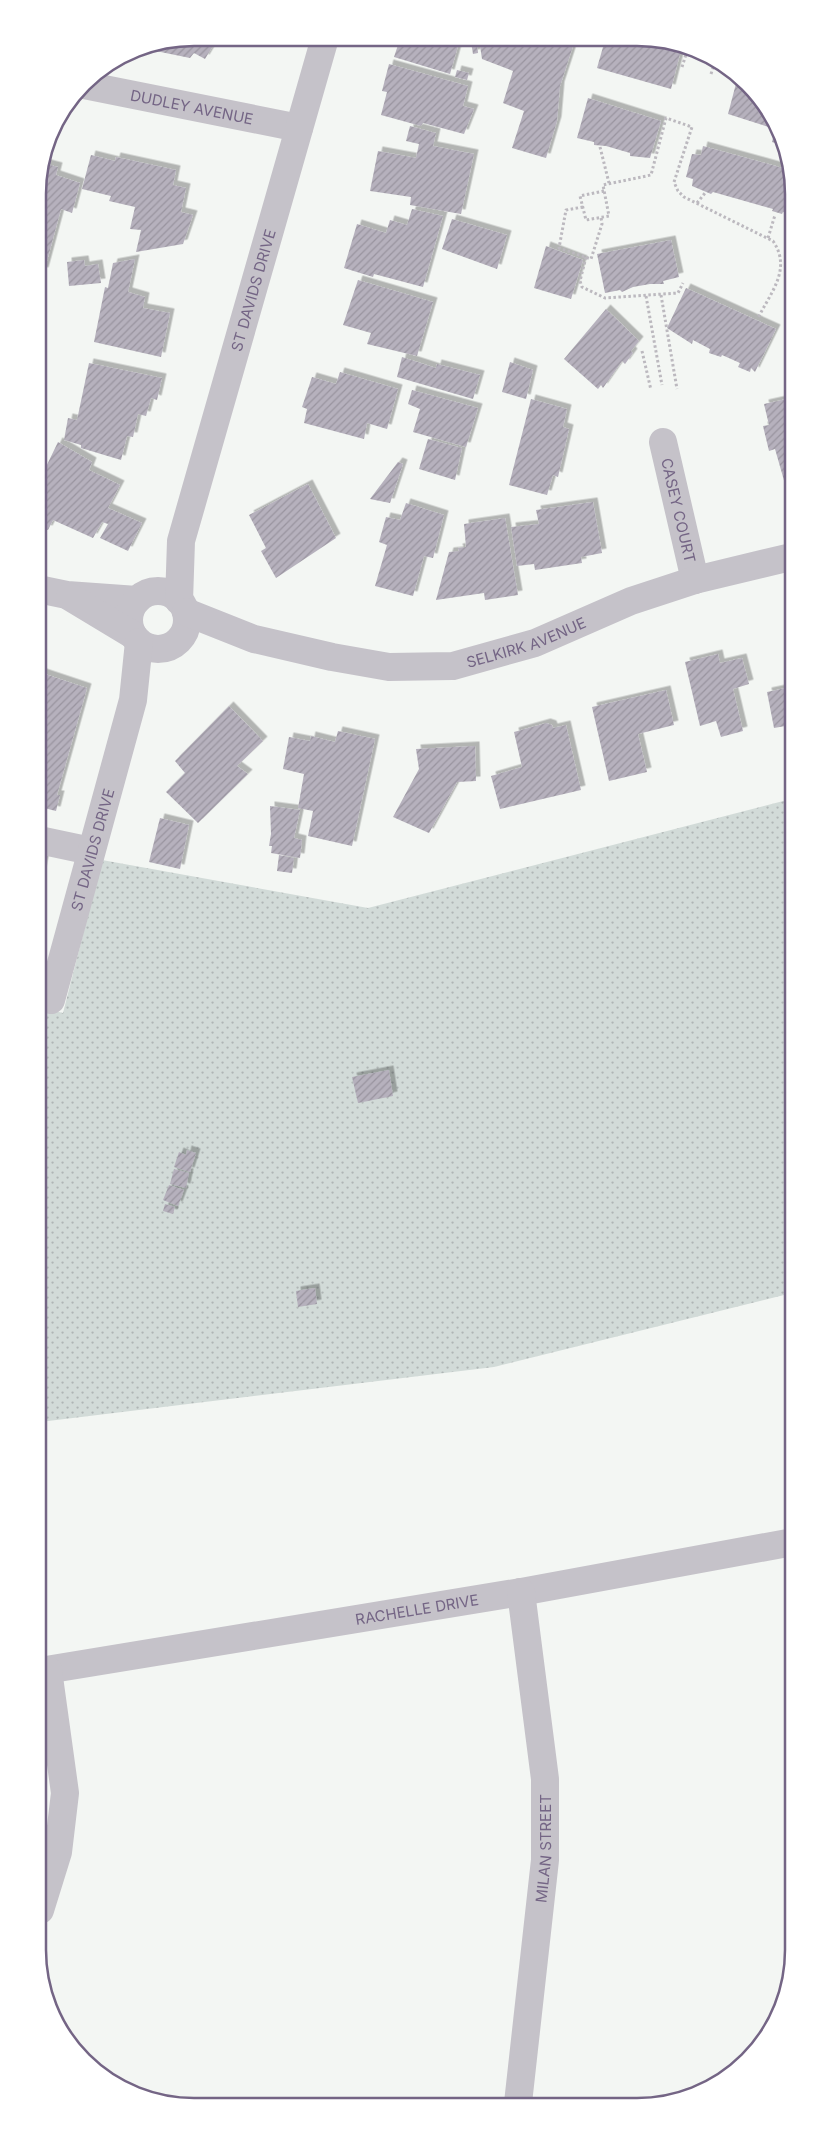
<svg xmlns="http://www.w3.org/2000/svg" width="831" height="2144" font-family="Inter,sans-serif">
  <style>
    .green { fill: url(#green-dots) }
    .building { fill: url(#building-hatch); filter: url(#shadow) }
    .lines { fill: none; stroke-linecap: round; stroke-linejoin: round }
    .path { stroke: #bcb9bf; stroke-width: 3; stroke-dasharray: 2.5 2.5; stroke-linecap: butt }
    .street { stroke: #c5c2c9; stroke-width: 28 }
    .labels { text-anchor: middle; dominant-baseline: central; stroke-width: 5; stroke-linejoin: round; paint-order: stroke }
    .street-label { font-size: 15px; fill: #746585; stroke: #fff }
    .rim { fill: none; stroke: #746585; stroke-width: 2.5 }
  </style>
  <defs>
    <pattern id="green-dots" width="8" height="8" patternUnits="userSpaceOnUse" patternTransform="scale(1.25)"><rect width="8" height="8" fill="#d2dbd8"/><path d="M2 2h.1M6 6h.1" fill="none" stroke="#afb5b5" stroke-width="1.8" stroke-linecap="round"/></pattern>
    <pattern id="building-hatch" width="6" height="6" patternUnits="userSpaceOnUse" patternTransform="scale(1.25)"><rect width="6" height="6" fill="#b6b1bd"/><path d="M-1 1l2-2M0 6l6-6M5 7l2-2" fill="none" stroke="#99949f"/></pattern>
    <filter id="shadow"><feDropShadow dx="4.5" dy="-4.5" stdDeviation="0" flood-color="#0004"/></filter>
  </defs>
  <rect width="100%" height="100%" fill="#f3f6f3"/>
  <!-- green -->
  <polygon class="green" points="791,799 792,1293 494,1367 40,1422 39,1007 63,1013 102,860 368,908"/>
  <!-- building -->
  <g class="building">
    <polygon points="194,38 229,38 226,43 217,39 205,59 194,53 190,58 141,48"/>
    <polygon points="400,39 460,39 450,74 394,57"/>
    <polygon points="479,39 575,40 560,86 557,121 546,158 512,148 524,111 503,103 513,71 482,59"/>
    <polygon points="605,40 647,40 662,45 664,43 681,50 671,89 597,68"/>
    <polygon points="477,41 478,53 473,54 471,42"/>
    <polygon points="389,64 468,86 463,106 474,109 464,134 423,123 421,126 381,115 387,92 382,91"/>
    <polygon points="457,70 469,73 467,80 455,77"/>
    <polygon points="738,76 747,83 773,116 784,146 772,142 775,129 728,114"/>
    <polygon points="588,98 661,121 650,158 630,156 630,153 606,146 594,145 594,142 577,138"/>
    <polygon points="410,126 436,133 433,146 474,154 461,214 410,205 411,197 370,191 378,151 416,158 419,144 406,141"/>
    <polygon points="703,146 790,170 791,214 783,212 782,214 772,211 773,209 713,192 711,194 692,186 693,179 686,177 692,154 701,155"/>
    <polygon points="91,155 115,161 116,157 176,170 173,185 186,188 181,212 193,215 183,244 136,252 141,230 130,229 135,207 109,201 111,196 82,189"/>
    <polygon points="43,163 58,167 56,175 80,183 72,213 61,209 44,272 38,270 38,183"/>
    <polygon points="412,209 443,216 423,287 374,274 373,277 344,268 357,224 386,233 390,220 407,225"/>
    <polygon points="452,219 507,235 497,269 442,249"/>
    <polygon points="671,240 679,277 663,281 664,284 650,284 633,287 622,292 620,290 605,293 597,254"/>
    <polygon points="546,246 583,260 571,299 534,288"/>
    <polygon points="135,259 128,292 145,297 143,308 170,313 161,357 94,342 105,287 108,288 113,263"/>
    <polygon points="84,260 85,266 98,264 101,283 69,286 67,262"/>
    <polygon points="358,280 433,302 417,356 367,344 371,333 343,325"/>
    <polygon points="686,288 776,329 755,372 751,368 750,372 738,367 740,363 722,355 721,357 709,353 710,349 693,340 692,344 667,328"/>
    <polygon points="606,309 639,341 631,351 633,353 625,364 622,361 603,388 601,385 598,389 564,359"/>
    <polygon points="402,357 436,368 437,364 480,375 473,399 397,377"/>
    <polygon points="510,362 533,370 526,399 502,392"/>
    <polygon points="89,363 162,378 157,400 151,398 146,416 138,414 133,437 127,436 121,460 81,448 81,445 64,440 68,418 77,420"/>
    <polygon points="340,372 398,389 387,429 367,423 364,439 304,423 307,409 302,407 312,377 336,384"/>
    <polygon points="412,390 478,408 466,447 413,432 420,409 408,404"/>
    <polygon points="791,398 791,490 787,491 775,449 769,451 763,426 769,425 764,404"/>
    <polygon points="531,399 567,409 563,427 569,429 558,477 553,475 547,495 509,485"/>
    <polygon points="428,439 462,448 455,480 419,469"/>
    <polygon points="58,442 92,462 89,470 120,485 108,508 142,523 128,551 100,538 108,524 102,522 93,538 53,520 48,530 38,526 38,478 42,470 44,471"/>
    <polygon points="398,462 403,464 390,503 370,499"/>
    <polygon points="308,484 336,538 276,578 261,551 266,548 249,515"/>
    <polygon points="593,502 602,553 581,557 582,563 535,570 534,564 517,566 511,527 539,524 536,510"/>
    <polygon points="406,503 444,515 433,558 424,556 413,596 375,586 387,545 379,542 386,517 400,520"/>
    <polygon points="505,518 518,595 485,600 484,593 436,600 449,552 459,551 458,548 466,547 464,524"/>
    <polygon points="718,654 720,663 742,658 749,684 733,689 743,731 721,737 716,721 700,726 685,662"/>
    <polygon points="42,673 87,688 57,795 60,795 56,811 44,808 39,823 39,685"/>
    <polygon points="791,687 791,725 774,728 767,692"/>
    <polygon points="666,690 674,725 638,734 647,772 609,781 592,707"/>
    <polygon points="229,706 263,741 237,766 248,774 198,823 166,792 185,773 175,761"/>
    <polygon points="546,723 552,725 553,728 566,725 581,790 500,809 491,776 522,767 514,732"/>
    <polygon points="338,731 375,739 352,846 308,836 313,811 298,808 304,774 283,769 289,737 310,741 311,736 335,742"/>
    <polygon points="475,746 476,781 457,782 429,833 393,817 419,769 416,749"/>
    <polygon points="270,806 300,810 294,838 302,840 300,858 271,853 272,846 269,846 271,834"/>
    <polygon points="160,818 189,825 180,869 149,862"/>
    <polygon points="39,844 47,846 41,876 39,875"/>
    <polygon points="279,855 294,858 292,873 277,871"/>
    <polygon points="389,1070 393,1096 358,1103 352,1077"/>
    <polygon points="187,1150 196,1153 190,1172 174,1167 179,1152 186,1155"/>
    <polygon points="174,1169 189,1173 186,1188 170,1184"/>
    <polygon points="169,1185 184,1190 178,1206 163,1200"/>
    <polygon points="165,1204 175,1207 173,1214 163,1211"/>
    <polygon points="315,1288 317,1304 298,1307 296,1291"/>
  </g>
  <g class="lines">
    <!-- path -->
    <g class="path">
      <polyline points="682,67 688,48"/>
      <polyline points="711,74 716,59"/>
      <polyline points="600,147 609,183"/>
      <path d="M604 191 580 196 586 220 609 216 603 185 651 175 666 118 692 127 674 182 678 191 684 197 773 241C792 269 771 292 758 318"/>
      <polyline points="697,203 705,193"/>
      <polyline points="583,207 566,210 559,248 591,259 602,224 601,217"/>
      <polyline points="768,238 775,215"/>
      <polyline points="586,257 580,281 582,287 605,298 678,293 683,283"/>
      <polyline points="661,295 677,389"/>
      <polyline points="646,296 662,385"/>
      <polyline points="642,351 651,390"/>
    </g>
    <!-- street -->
    <g class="street">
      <path id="s1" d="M84 85 299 128"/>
      <path id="s2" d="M663 442 695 580"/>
      <polyline points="38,589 67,595 137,600"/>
      <circle cx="158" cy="620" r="29"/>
      <polyline points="70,597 133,635"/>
      <path id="s3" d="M179 601 181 541 325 38"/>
      <path id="s4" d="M186 612 254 639 332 657 389 667 453 666 535 643 631 601 695 580 791 557"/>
      <polyline points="39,840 91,851"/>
      <path id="s5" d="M51 1000 133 700 139 642"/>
      <path id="s6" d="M40 1671 521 1592 793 1542"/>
      <polyline points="40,1910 58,1852 65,1793 48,1670"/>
      <path id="s7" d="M518 2103 545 1860V1779L521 1592"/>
    </g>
  </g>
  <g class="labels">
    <!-- street labels -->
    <g class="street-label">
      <text stroke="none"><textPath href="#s1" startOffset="110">DUDLEY AVENUE</textPath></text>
      <text stroke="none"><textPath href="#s3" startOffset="321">ST DAVIDS DRIVE</textPath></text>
      <text stroke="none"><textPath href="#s2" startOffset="70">CASEY COURT</textPath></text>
      <text stroke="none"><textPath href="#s4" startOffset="352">SELKIRK AVENUE</textPath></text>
      <text stroke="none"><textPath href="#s5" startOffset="156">ST DAVIDS DRIVE</textPath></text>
      <text stroke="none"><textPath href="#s6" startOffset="382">RACHELLE DRIVE</textPath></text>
      <text stroke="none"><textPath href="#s7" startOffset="256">MILAN STREET</textPath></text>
    </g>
  </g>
  <!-- crop -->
  <path d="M0 0H831V2144H0ZM194 46H637A148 148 0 0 1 785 194V1950A148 148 0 0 1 637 2098H194A148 148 0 0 1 46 1950V194A148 148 0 0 1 194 46Z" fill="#fff" fill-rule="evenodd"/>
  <path class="rim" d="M194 46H637A148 148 0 0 1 785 194V1950A148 148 0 0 1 637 2098H194A148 148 0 0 1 46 1950V194A148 148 0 0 1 194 46Z"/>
</svg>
